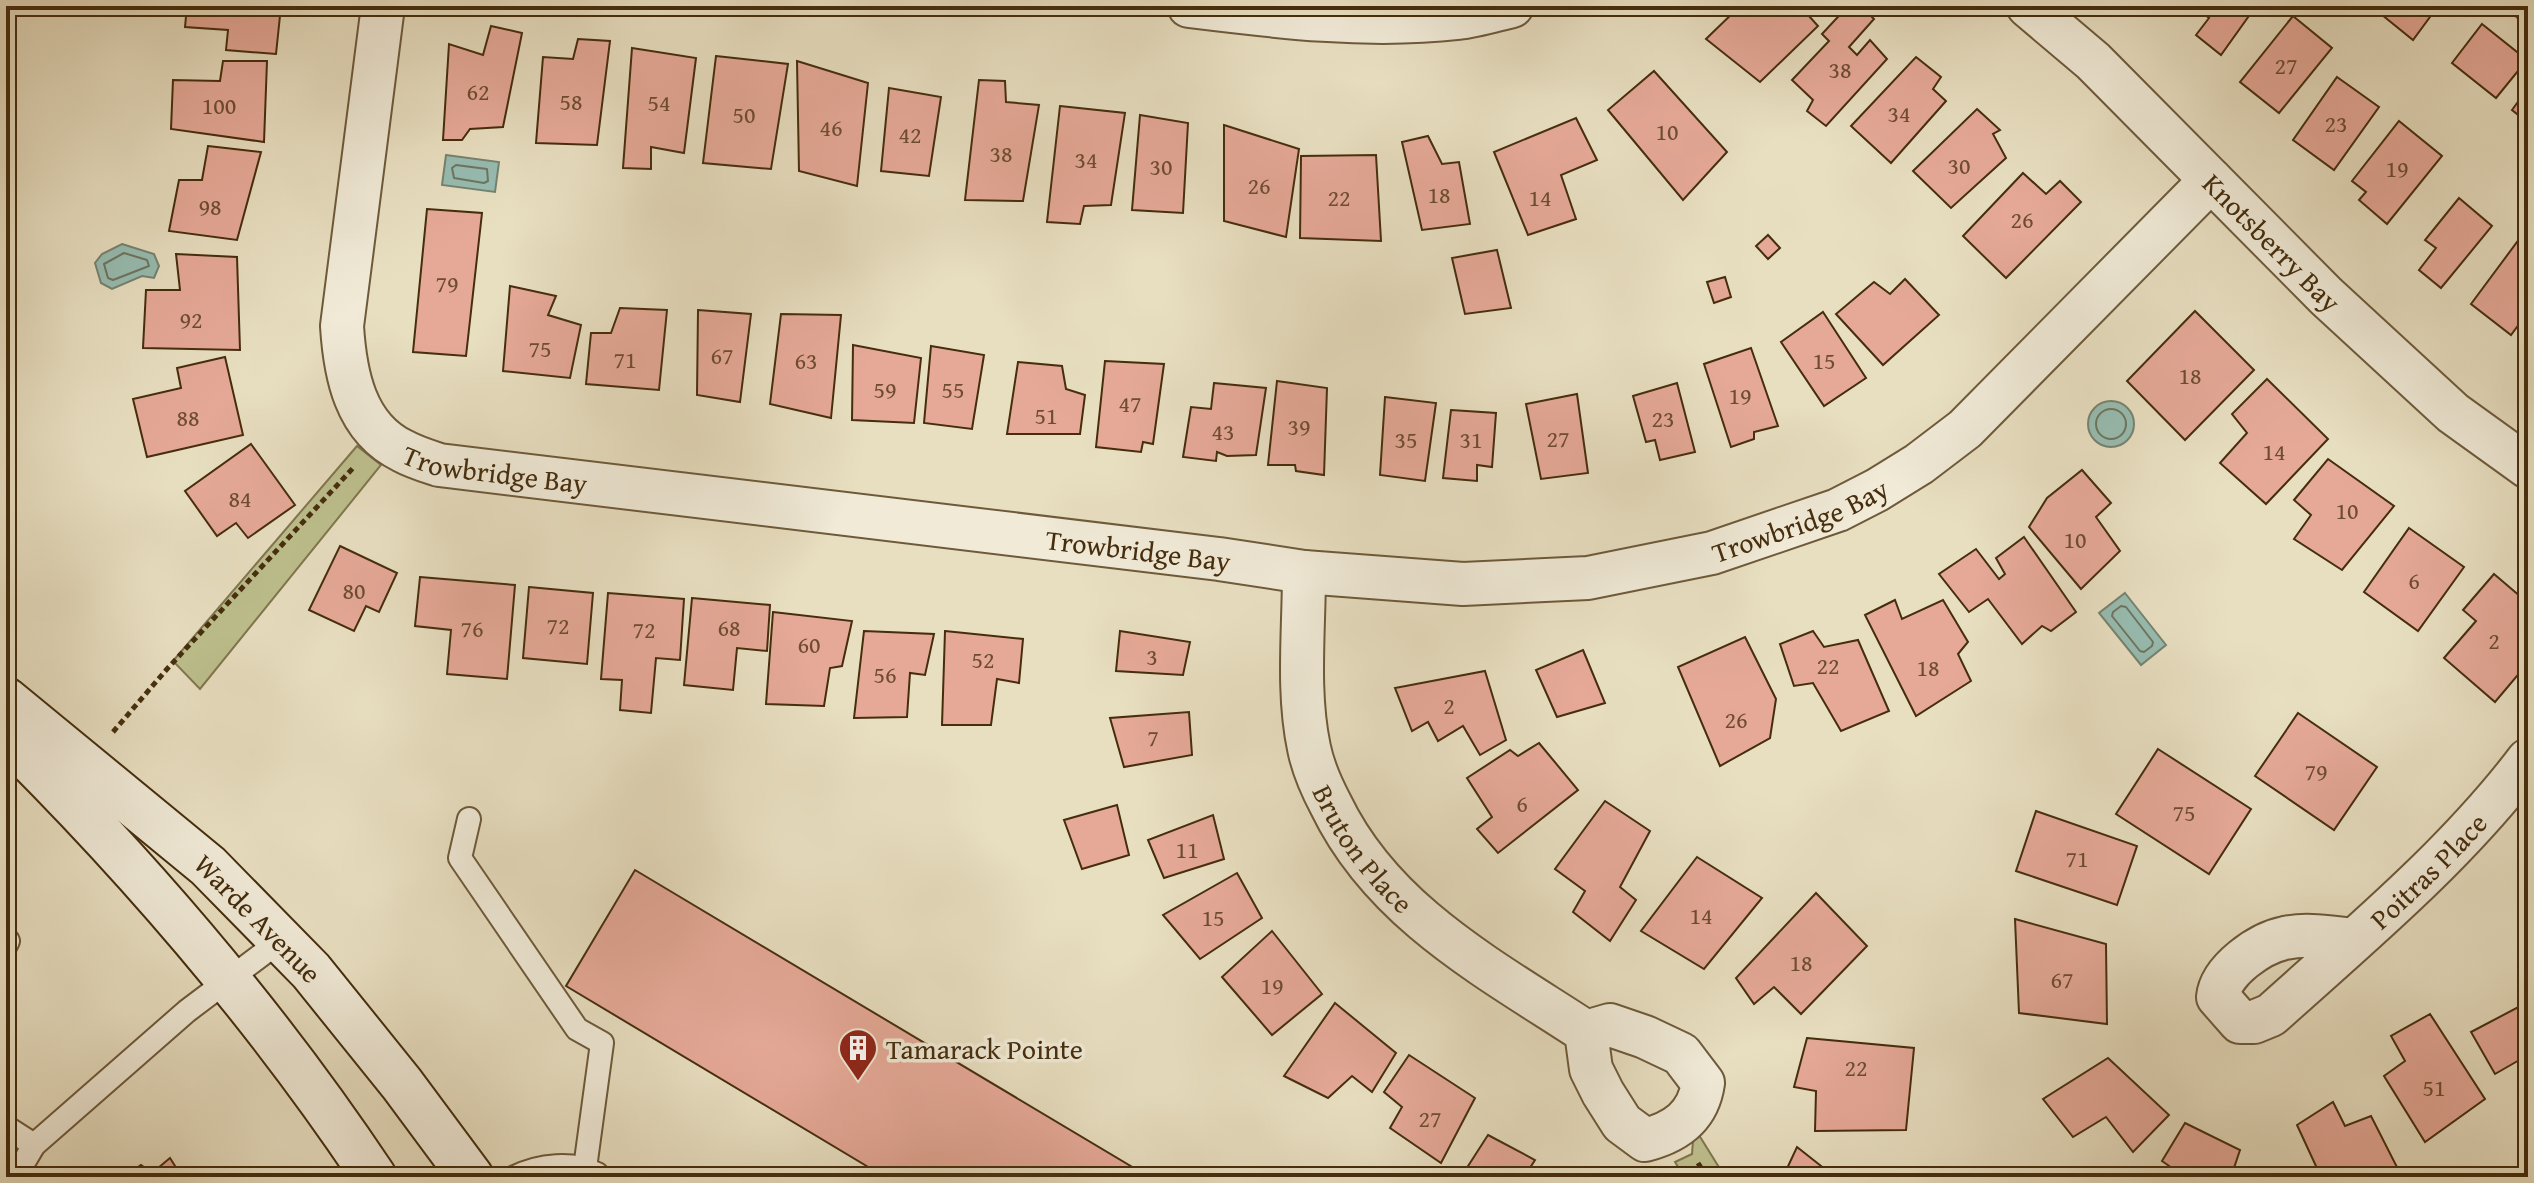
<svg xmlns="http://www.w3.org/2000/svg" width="2534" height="1183" font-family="'Gentium Book Plus',serif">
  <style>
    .green { fill: #bdc08e; stroke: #81764e; stroke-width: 2 }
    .water { fill: #97bdb2; stroke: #768370; stroke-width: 2 }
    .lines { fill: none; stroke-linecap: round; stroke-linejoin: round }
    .shore { stroke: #6e7560; stroke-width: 2 }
    .building { fill: #e6a998; stroke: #452d0d; stroke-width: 2 }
    .service-casing { stroke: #6e5a3a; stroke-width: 26 }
    .minor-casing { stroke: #6e5a3a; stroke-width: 46 }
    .secondary-casing { stroke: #452d0d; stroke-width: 48 }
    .path { stroke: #452d0d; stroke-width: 5; stroke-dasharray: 6 4; stroke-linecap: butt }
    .service { stroke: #f0ead7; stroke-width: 22 }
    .minor { stroke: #f0ead7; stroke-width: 42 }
    .secondary { stroke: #f0ead7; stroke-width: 44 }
    .labels { text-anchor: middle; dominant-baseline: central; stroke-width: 7; stroke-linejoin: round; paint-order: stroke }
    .number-label { font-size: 24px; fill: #6d4c30 }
    .street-label { font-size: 28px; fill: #452d0d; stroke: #f0ead7 }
    .poi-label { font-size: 28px; fill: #452d0d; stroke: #f0ead7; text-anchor: start }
  </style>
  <rect width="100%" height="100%" fill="#e8dfc1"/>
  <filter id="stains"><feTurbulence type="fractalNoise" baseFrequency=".0025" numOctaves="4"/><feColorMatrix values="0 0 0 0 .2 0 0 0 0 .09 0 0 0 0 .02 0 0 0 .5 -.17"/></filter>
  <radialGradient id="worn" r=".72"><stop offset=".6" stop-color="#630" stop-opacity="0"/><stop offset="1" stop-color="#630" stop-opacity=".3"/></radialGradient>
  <!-- green -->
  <g class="green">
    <polygon points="357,446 381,465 200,689 173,661"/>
    <polygon points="1694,1127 1725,1177 1684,1177 1675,1162 1692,1154"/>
  </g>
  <!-- water -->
  <g class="water">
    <polygon points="446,155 499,162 495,192 442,185"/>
    <polygon points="122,244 154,254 159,266 154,278 142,276 112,289 101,283 95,263 102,254"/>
    <circle cx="2111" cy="424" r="23"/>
    <polygon points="2125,593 2166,645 2141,665 2099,613"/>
  </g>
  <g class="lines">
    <!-- shore -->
    <g class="shore">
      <polygon points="456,165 487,169 488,181 484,183 454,178 452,168"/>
      <polygon points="124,253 147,260 149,266 113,280 108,278 104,264"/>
      <circle cx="2111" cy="424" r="15"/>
      <polygon points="2121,606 2126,607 2153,642 2152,646 2144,652 2140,651 2112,616 2113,612"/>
    </g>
  </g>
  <!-- building -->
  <g class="building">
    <polygon points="187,6 281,6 276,54 226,50 228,30 185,27"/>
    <polygon points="1740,6 1800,6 1818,26 1760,82 1706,39"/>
    <polygon points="1848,6 1861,6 1874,19 1849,47 1857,55 1870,40 1887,59 1826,126 1807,111 1813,100 1792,80 1829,41 1822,34"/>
    <polygon points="2199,6 2256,6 2221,55 2196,35 2209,18 2197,8"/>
    <polygon points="2371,6 2438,6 2413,40"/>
    <polygon points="2293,16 2332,48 2279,113 2240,82"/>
    <polygon points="2482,24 2527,60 2496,98 2452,63"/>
    <polygon points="491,26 522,33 503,127 470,129 462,140 443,140 449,44 483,55"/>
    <polygon points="578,39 610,41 597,145 536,143 543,57 573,59"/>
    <polygon points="632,48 696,58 684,153 651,147 651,169 623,168"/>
    <polygon points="716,56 788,64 771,169 703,163"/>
    <polygon points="1916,57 1941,77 1933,89 1946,101 1891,163 1851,126"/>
    <polygon points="223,61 267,61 264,142 171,129 173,80 220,81"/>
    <polygon points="797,61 868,83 857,186 799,171"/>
    <polygon points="1654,71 1727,152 1683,200 1608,110"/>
    <polygon points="2337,77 2379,107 2334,170 2293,140"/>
    <polygon points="979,80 1005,81 1006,102 1039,105 1023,201 965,200"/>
    <polygon points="889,88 941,97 929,176 881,171"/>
    <polygon points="2528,88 2528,123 2512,110"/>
    <polygon points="1060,106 1125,113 1111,205 1084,206 1080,224 1047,222"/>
    <polygon points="1977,109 2000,130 1993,134 2006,158 1951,208 1913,171"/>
    <polygon points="1140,115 1188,123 1183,213 1132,210"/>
    <polygon points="1576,118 1597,160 1561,175 1576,219 1528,235 1494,152"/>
    <polygon points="2399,121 2442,156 2387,224 2359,200 2366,192 2352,181"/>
    <polygon points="1224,125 1299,149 1286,237 1224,221"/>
    <polygon points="1428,136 1442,164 1459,162 1470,224 1422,230 1402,142"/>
    <polygon points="208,146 261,152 237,240 169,231 179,180 202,180"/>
    <polygon points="1376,155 1381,241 1300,238 1301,156"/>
    <polygon points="2023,173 2046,194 2060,181 2081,202 2006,278 1963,236"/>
    <polygon points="2459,198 2492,226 2441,288 2419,270 2436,248 2425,240"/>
    <polygon points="427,209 482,213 466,356 413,352"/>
    <polygon points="1768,235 1780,248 1768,259 1756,246"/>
    <polygon points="2520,238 2528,244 2528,312 2511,335 2471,304"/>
    <polygon points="1497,250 1511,308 1465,314 1452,258"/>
    <polygon points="176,254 237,257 240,350 143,348 146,290 180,290"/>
    <polygon points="1725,277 1731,297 1714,303 1707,282"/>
    <polygon points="1905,279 1939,315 1883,365 1836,314 1874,282 1890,294"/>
    <polygon points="510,286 556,296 548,315 581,325 570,378 503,371"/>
    <polygon points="620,308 667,310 659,390 586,384 591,333 611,333"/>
    <polygon points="698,310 751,314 740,402 697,395"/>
    <polygon points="2195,311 2254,370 2185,440 2127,381"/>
    <polygon points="1823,312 1866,378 1824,406 1781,342"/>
    <polygon points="781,314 841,315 831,418 770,404"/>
    <polygon points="853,345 921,358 914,423 852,420"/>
    <polygon points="931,346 984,355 972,429 924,423"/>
    <polygon points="1751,348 1778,426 1754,432 1754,439 1731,447 1704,364"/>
    <polygon points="225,357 243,435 147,457 133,399 181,388 177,368"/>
    <polygon points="1105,361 1164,364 1153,444 1143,442 1141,452 1096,447"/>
    <polygon points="1018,362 1062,366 1066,389 1085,395 1080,434 1007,434"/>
    <polygon points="2267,379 2328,439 2266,504 2220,463 2247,433 2232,414"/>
    <polygon points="1277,381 1327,388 1324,475 1296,471 1295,465 1268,465"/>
    <polygon points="1214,383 1266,388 1256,455 1227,456 1217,452 1216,461 1183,457 1191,407 1211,409"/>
    <polygon points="1677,383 1695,452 1660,460 1655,440 1646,442 1633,396"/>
    <polygon points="1577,394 1588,473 1541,479 1526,404"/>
    <polygon points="1385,397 1436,403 1425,481 1380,475"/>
    <polygon points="1451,410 1496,413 1492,467 1477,465 1477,481 1443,478"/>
    <polygon points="251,444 295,505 248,538 236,523 217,536 185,491"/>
    <polygon points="2328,459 2394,506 2342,570 2294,539 2311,515 2294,500"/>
    <polygon points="2082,470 2111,503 2096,517 2120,551 2081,589 2029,527 2047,498"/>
    <polygon points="2409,528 2464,567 2418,631 2364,592"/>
    <polygon points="2024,537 2076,612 2051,631 2042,626 2022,644 1988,599 1969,612 1939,574 1976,549 1999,579 2005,574 1996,558"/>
    <polygon points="340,546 397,573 379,612 366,606 354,631 309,610"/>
    <polygon points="2494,574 2528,603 2528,663 2495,702 2444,658 2476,621 2463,610"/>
    <polygon points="420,577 515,585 507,679 447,674 451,630 415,626"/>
    <polygon points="529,587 593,593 587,664 523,658"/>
    <polygon points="608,593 684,599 680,660 656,658 651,713 620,710 622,680 601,679"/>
    <polygon points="692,598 770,605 767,651 737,648 733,690 684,685"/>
    <polygon points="1895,600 1902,619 1943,600 1968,642 1958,654 1971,681 1916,716 1865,615"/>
    <polygon points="773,612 852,621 842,666 830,668 824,706 766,704"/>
    <polygon points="864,631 934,634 925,675 910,673 907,717 854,718"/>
    <polygon points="945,631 1023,639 1019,683 997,679 991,725 942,725"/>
    <polygon points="1120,631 1190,642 1183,675 1116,671"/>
    <polygon points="1813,631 1824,647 1858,640 1889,711 1841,731 1813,683 1794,686 1780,644"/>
    <polygon points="1745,637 1776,699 1770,738 1720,766 1678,667"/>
    <polygon points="1583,650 1605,703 1557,717 1536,670"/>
    <polygon points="1485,671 1506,740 1480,755 1463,726 1438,741 1428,722 1412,731 1395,688"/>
    <polygon points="1189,712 1192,755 1124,767 1110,718"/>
    <polygon points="2298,713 2377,767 2334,830 2255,776"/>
    <polygon points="1539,743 1578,790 1498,853 1477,829 1492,817 1467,778 1510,750 1518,756"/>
    <polygon points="2158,749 2251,809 2209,874 2116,814"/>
    <polygon points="1605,801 1650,831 1620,887 1636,900 1610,941 1573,912 1585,891 1555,869"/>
    <polygon points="1117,805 1129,855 1082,869 1064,820"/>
    <polygon points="2036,811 2137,846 2117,905 2016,871"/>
    <polygon points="1213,815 1224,859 1164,878 1148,840"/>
    <polygon points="1697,857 1762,898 1704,969 1641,931"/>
    <polygon points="635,870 1149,1177 885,1177 566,986"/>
    <polygon points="1237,873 1262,918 1200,959 1163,915"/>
    <polygon points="1816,893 1867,946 1801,1014 1774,987 1754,1004 1736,978"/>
    <polygon points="2015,919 2106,944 2107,1024 2019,1013"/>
    <polygon points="1272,931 1322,994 1272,1035 1222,977"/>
    <polygon points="2528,1002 2528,1055 2495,1074 2471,1032"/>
    <polygon points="1335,1003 1396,1053 1372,1092 1352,1076 1328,1098 1284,1076"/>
    <polygon points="2430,1014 2485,1099 2425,1142 2384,1076 2405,1061 2391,1036"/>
    <polygon points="1807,1038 1914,1048 1906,1130 1815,1131 1816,1091 1794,1087"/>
    <polygon points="1409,1055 1475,1098 1441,1163 1390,1128 1402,1107 1384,1092"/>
    <polygon points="2108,1058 2169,1115 2133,1152 2106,1117 2073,1137 2043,1099"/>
    <polygon points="2333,1102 2345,1126 2371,1116 2402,1177 2321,1177 2297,1125"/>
    <polygon points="2185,1123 2240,1150 2233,1171 2240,1177 2185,1177 2162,1161"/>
    <polygon points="1488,1135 1535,1160 1524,1177 1461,1177"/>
    <polygon points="1797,1147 1835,1177 1783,1177"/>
    <polygon points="170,1158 182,1177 123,1177 141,1165 152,1173"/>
  </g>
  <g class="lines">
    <defs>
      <g id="service">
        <polyline points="2522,6 2528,11"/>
        <polyline points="469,819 460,858 577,1029 602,1043 585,1168 591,1177"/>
        <polyline points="6,945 8,941"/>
        <polyline points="6,1127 34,1145"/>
        <polyline points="15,1177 34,1145 187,1011 280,941"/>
        <path d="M515 1177C539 1165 573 1161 597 1174"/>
      </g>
      <g id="minor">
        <path id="s1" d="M383 6 342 326C345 374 355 428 403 451 414 457 427 461 439 465L1219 559 1304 572 1463 584 1588 578 1712 553 1838 510 1877 490 1919 464 1965 429 2211 180"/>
        <path d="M1189 6C1278 17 1368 28 1458 18 1476 16 1495 10 1512 6"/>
        <path id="s2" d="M2028 6 2093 61 2326 296 2453 413 2528 467"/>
        <path id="s3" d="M1304 572C1304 630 1297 692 1309 748 1313 768 1322 788 1331 805 1383 913 1490 969 1586 1032L1591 1069 1603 1093 1622 1123 1645 1140C1676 1132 1698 1117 1703 1083L1681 1054 1645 1037 1610 1025 1586 1032"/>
        <path id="s4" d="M2354 940C2332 938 2307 933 2285 938 2260 943 2221 970 2218 997L2240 1022H2254L2271 1015C2361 934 2455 856 2528 760"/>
      </g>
      <g id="secondary">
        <path id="s5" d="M6 700 208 866 311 971 402 1084 471 1177"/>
        <path d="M6 736C142 871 268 1018 374 1177"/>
      </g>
    </defs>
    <!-- service casing -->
    <use href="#service" class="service-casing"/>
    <!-- minor casing -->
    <use href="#minor" class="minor-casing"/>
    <!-- secondary casing -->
    <use href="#secondary" class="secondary-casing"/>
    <!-- path -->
    <g class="path">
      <polyline points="113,732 167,669 354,467"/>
      <polyline points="1698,1163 1707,1177"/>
    </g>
    <!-- service -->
    <use href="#service" class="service"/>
    <!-- minor -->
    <use href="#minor" class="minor"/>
    <!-- secondary -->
    <use href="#secondary" class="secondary"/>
  </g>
  <!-- icons -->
  <defs>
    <symbol id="building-pin" viewBox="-11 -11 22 30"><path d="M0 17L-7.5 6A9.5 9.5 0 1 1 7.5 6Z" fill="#8f2418" stroke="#f0ead7"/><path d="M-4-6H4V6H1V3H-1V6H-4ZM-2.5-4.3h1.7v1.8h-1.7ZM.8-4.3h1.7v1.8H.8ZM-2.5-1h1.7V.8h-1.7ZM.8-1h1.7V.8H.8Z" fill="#fff"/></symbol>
  </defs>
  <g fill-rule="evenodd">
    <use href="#building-pin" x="836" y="1026" width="44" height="60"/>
  </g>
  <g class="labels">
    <!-- number labels -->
    <g class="number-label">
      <text x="2286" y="65">27</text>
      <text x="1840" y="69">38</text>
      <text x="478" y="91">62</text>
      <text x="571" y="101">58</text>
      <text x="659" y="102">54</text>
      <text x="219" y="105">100</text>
      <text x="1899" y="113">34</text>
      <text x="744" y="114">50</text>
      <text x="2336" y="123">23</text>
      <text x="831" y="127">46</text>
      <text x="1667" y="131">10</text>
      <text x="910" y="134">42</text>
      <text x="1001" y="153">38</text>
      <text x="1086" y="159">34</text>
      <text x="1959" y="165">30</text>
      <text x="1161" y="166">30</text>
      <text x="2397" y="168">19</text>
      <text x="1259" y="185">26</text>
      <text x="1439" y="194">18</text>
      <text x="1339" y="197">22</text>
      <text x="1540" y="197">14</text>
      <text x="210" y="206">98</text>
      <text x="2022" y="219">26</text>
      <text x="447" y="283">79</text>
      <text x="191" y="319">92</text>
      <text x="540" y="348">75</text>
      <text x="722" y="355">67</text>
      <text x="625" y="359">71</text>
      <text x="806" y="360">63</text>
      <text x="1824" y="360">15</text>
      <text x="2190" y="375">18</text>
      <text x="885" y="389">59</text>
      <text x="953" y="389">55</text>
      <text x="1740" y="395">19</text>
      <text x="1130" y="403">47</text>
      <text x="1046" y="415">51</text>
      <text x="188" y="417">88</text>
      <text x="1663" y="418">23</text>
      <text x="1299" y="426">39</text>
      <text x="1223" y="431">43</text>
      <text x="1558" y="438">27</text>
      <text x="1406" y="439">35</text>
      <text x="1471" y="439">31</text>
      <text x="2274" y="451">14</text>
      <text x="240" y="498">84</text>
      <text x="2347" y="510">10</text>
      <text x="2075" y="539">10</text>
      <text x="2414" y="580">6</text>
      <text x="354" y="590">80</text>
      <text x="558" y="625">72</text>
      <text x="729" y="627">68</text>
      <text x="472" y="628">76</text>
      <text x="644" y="629">72</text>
      <text x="2494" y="640">2</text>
      <text x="809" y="644">60</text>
      <text x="1152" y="656">3</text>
      <text x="983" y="659">52</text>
      <text x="1828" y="665">22</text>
      <text x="1928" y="667">18</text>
      <text x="885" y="674">56</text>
      <text x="1449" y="705">2</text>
      <text x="1736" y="719">26</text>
      <text x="1153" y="737">7</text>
      <text x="2316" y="771">79</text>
      <text x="1522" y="803">6</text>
      <text x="2184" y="812">75</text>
      <text x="1187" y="849">11</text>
      <text x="2077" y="858">71</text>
      <text x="1701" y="915">14</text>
      <text x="1213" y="917">15</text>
      <text x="1801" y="962">18</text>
      <text x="2062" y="979">67</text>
      <text x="1272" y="985">19</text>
      <text x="1856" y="1067">22</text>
      <text x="2434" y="1087">51</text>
      <text x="1430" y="1118">27</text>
    </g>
    <!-- street labels -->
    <g class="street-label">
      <text stroke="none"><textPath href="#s2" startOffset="340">Knotsberry Bay</textPath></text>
      <text stroke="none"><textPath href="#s1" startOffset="564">Trowbridge Bay</textPath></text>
      <text stroke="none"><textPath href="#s1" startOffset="1884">Trowbridge Bay</textPath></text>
      <text stroke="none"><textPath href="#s1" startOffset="1212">Trowbridge Bay</textPath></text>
      <text stroke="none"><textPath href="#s3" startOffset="292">Bruton Place</textPath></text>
      <text stroke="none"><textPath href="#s4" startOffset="442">Poitras Place</textPath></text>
      <text stroke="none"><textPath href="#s5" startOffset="334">Warde Avenue</textPath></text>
    </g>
    <!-- poi labels -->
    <g class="poi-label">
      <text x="886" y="1048">Tamarack Pointe</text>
    </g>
  </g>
  <!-- margin -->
  <rect width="2534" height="1183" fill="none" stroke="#e8dfc1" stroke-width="32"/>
  <rect x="8" y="8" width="2518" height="1167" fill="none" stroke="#452d0d" stroke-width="4"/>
  <rect x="16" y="16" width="2502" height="1151" fill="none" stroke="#452d0d" stroke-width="2"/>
  <rect width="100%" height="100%" filter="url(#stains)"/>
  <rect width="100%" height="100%" fill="url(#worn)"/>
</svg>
